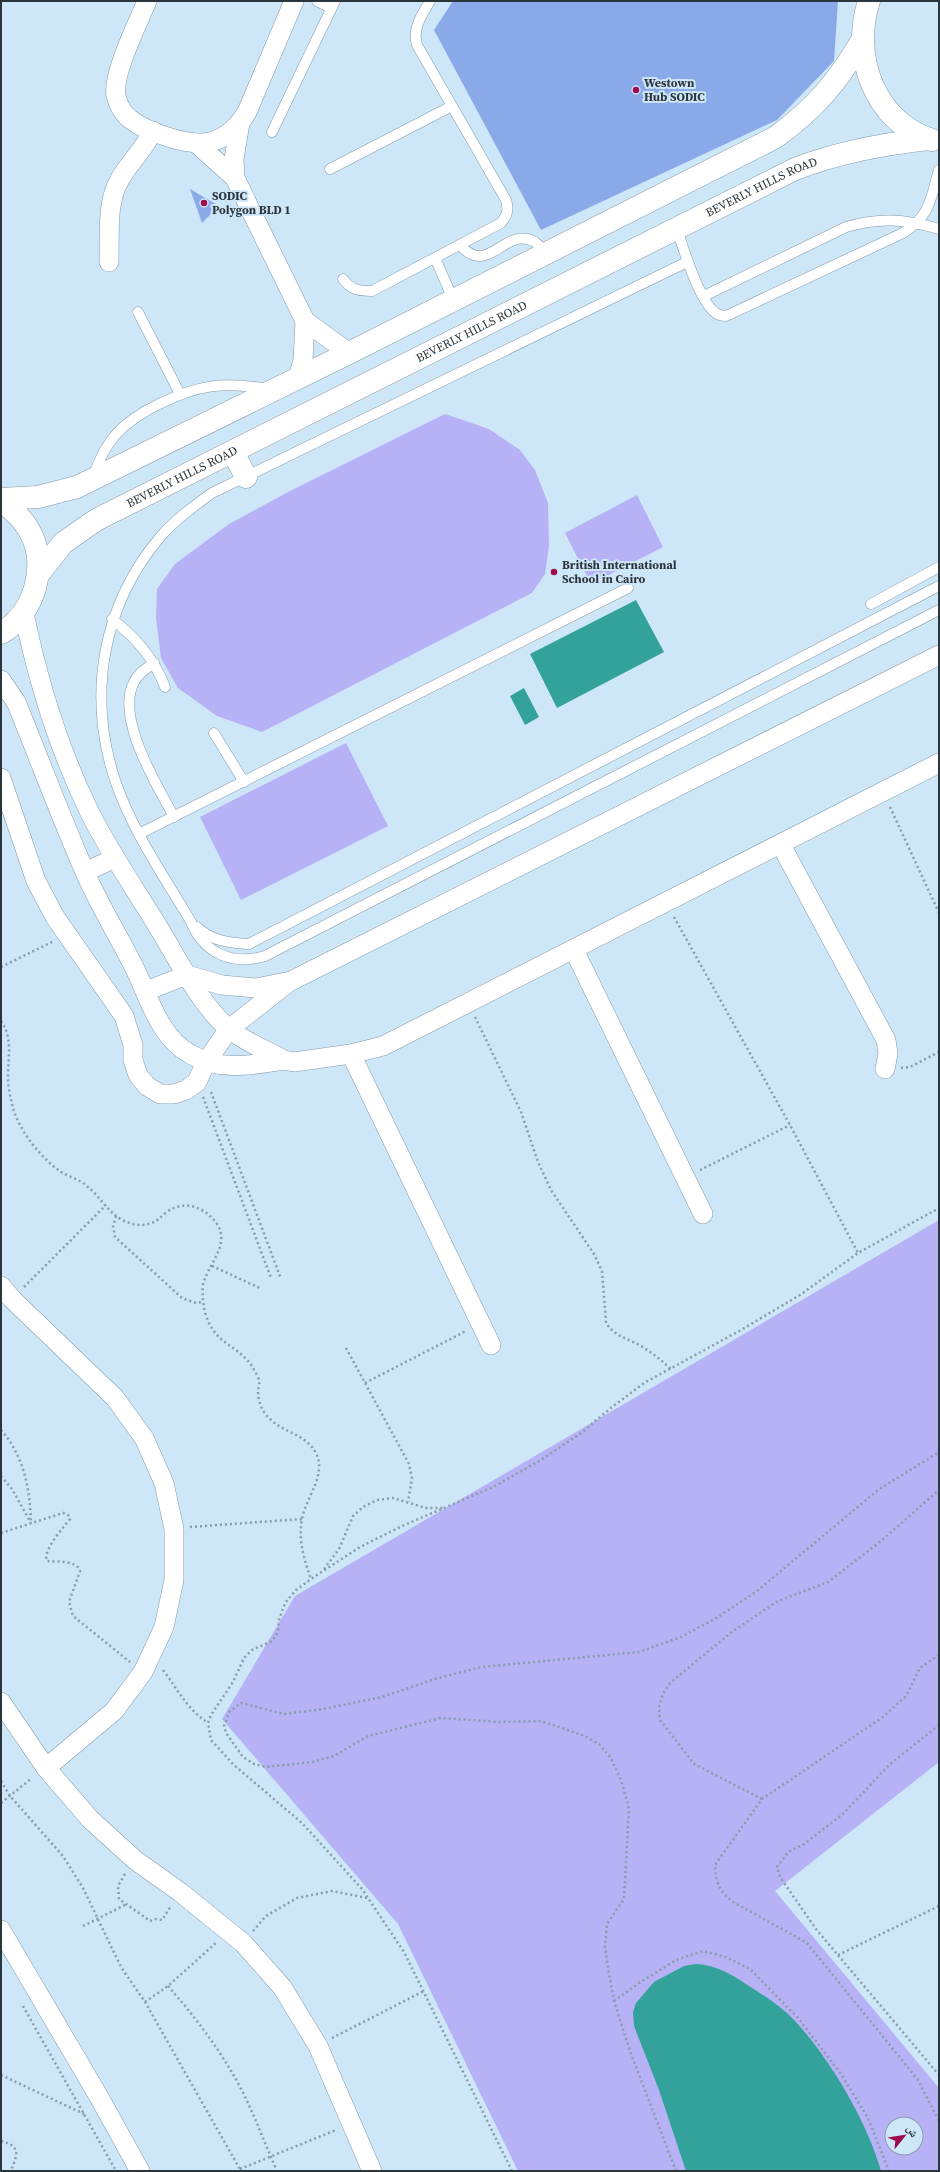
<svg xmlns="http://www.w3.org/2000/svg" width="940" height="2172" font-family="'Source Serif 4','Noto Naskh Arabic',serif">
  <style>
    .green { fill: #b7b1f5; fill-rule: evenodd }
    .water { fill: #33a29a }
    .building { fill: #89a9e8 }
    .lines { fill: none; stroke-linecap: round; stroke-linejoin: round }
    .lane-casing { stroke: #829aaa; stroke-width: 11 }
    .street-casing { stroke: #829aaa; stroke-width: 20 }
    .secondary-casing { stroke: #829aaa; stroke-width: 23 }
    .path { stroke: #889ba8; stroke-width: 2.5; stroke-dasharray: 2 3; stroke-linecap: butt }
    .lane { stroke: #fff; stroke-width: 10 }
    .street { stroke: #fff; stroke-width: 19 }
    .secondary { stroke: #fff; stroke-width: 22 }
    .poi-dot { fill: #a0084c; stroke: #cde6f8; stroke-width: 1.5 }
    .labels { text-anchor: middle; dominant-baseline: central; stroke-width: 4; stroke-linejoin: round; paint-order: stroke }
    .poi-label { font-size: 12px; font-weight: bold; fill: #2b353c; stroke: #cde6f8; text-anchor: start }
    .street-label { font-size: 12px; fill: #2b353c; stroke: #cde6f8 }
  </style>
  <rect width="100%" height="100%" fill="#cde6f8"/>
  <!-- green -->
  <g class="green">
    <polygon points="445,414 489,429 520,450 535,470 548,503 549,546 545,574 532,593 262,732 217,716 178,688 161,658 156,618 157,589 175,564 229,524 290,491"/>
    <polygon points="637,495 663,547 591,584 565,533"/>
    <polygon points="346,743 388,826 241,900 200,817"/>
    <path d="M939 1220V1762L775 1891 939 2088V2171H518L398 1924 222 1719 295 1596ZM892 2124H916V2148H892Z"/>
  </g>
  <!-- water -->
  <g class="water">
    <polygon points="636,600 664,652 557,708 530,654"/>
    <polygon points="524,688 539,717 525,725 510,696"/>
    <path d="M696 1964C716 1965 733 1975 749 1986 765 1996 782 2007 795 2021 830 2059 867 2121 881 2171H686L659 2090 634 2026 633 2012 636 2003 654 1982 684 1966Z"/>
  </g>
  <!-- building -->
  <g class="building">
    <polygon points="453,1 838,1 834,61 777,120 541,230 434,30"/>
    <polygon points="190,189 219,206 202,223"/>
  </g>
  <g class="lines">
    <defs>
      <g id="lane">
        <polyline points="317,1 331,8"/>
        <polyline points="272,132 335,1"/>
        <polyline points="330,169 452,106"/>
        <path d="M677 229C683 248 700 304 717 314 719 315 723 316 726 316L903 233C931 215 930 200 939 170"/>
        <path d="M460 245C489 278 504 225 535 242 539 245 543 250 546 253"/>
        <polyline points="435,258 453,299"/>
        <path d="M687 262 212 493C194 506 176 519 161 536 102 605 87 695 115 780 132 831 164 876 191 922 204 953 232 966 265 956L939 610"/>
        <path d="M343 279C351 290 359 291 372 291L501 223C507 216 509 210 506 200L417 45C412 28 422 15 430 1"/>
        <path d="M704 296 846 227C880 217 905 219 939 229"/>
        <polyline points="138,312 180,394"/>
        <path d="M93 478C105 439 123 422 159 404 198 385 224 381 267 389"/>
        <polyline points="871,604 939,567"/>
        <path d="M112 619C136 638 154 658 165 687"/>
        <path d="M154 663C147 668 138 673 134 682 115 718 157 785 174 817"/>
        <polyline points="214,733 244,782"/>
        <polyline points="139,834 628,588"/>
        <path d="M197 927C211 941 230 943 249 944L939 586"/>
      </g>
      <g id="street">
        <path d="M147 1C138 23 112 74 116 96 118 104 123 114 130 119 146 132 190 147 210 142 227 138 238 127 247 112L294 1"/>
        <polyline points="196,143 235,178 305,321 349,353"/>
        <polyline points="235,178 234,159 240,123"/>
        <path d="M109 262C110 236 106 202 120 179 130 162 144 149 153 131"/>
        <polyline points="298,378 303,360 305,321"/>
        <path d="M24 613C38 682 58 747 89 811 109 852 136 890 160 930 178 960 202 1007 229 1029 245 1042 266 1050 284 1060L294 1062 351 1054 383 1046 939 763"/>
        <path d="M1 680 16 702C39 758 60 815 84 870 98 903 118 935 134 967 149 997 159 1037 190 1054 220 1072 252 1065 284 1060"/>
        <polyline points="1,778 36,881 55,917 124,1016 133,1045 133,1060 138,1075 147,1086 160,1094 174,1094 186,1090 197,1082 206,1062 229,1029 289,982 939,655"/>
        <polyline points="781,845 886,1040 888,1054 885,1069"/>
        <polyline points="85,872 115,858"/>
        <polyline points="574,950 703,1214"/>
        <polyline points="146,991 187,975 222,985 256,988 286,982"/>
        <polyline points="351,1054 491,1345"/>
        <polyline points="1,1286 12,1299 115,1398 144,1438 164,1483 174,1529 174,1580 164,1627 143,1672 114,1711 46,1768"/>
        <polyline points="1,1702 46,1768 90,1819 135,1860 180,1892 243,1943 282,1987 318,2046 372,2171"/>
        <polyline points="1,1930 99,2097 140,2171"/>
      </g>
      <g id="secondary">
        <path d="M869 1C851 55 874 122 932 140"/>
        <polyline points="233,452 246,477"/>
        <path d="M1 499 38 497 77 487 349 353 776 137C815 108 836 84 861 42"/>
        <path d="M1 501C12 509 22 518 29 530 49 564 35 614 1 633"/>
        <path id="s1" d="M38 575 63 543 96 520 795 169C839 152 882 144 929 139"/>
      </g>
    </defs>
    <!-- lane casing -->
    <use href="#lane" class="lane-casing"/>
    <!-- street casing -->
    <use href="#street" class="street-casing"/>
    <!-- secondary casing -->
    <use href="#secondary" class="secondary-casing"/>
    <!-- path -->
    <g class="path">
      <polyline points="890,807 939,913"/>
      <polyline points="674,917 790,1125 858,1253"/>
      <polyline points="1,967 52,942"/>
      <path d="M475 1017 521 1112 538 1162 551 1190 594 1254 602 1271 606 1323C617 1339 630 1338 644 1348 654 1354 662 1361 671 1369"/>
      <path d="M1 1021C13 1038 8 1057 8 1077 8 1086 10 1096 12 1104 18 1130 40 1157 61 1172 70 1177 81 1180 88 1187 98 1195 105 1207 115 1215 124 1223 140 1228 151 1223 158 1221 161 1216 167 1212 184 1199 205 1207 217 1224 231 1245 207 1265 203 1285 202 1293 203 1300 204 1308 212 1345 235 1342 252 1366 254 1370 258 1376 259 1380 260 1384 258 1388 258 1392 258 1402 263 1413 270 1419 284 1433 306 1434 316 1453 327 1475 306 1497 302 1519 298 1540 304 1559 311 1579"/>
      <polyline points="901,1068 910,1067 939,1052"/>
      <polyline points="211,1092 281,1279"/>
      <polyline points="203,1097 271,1278"/>
      <polyline points="700,1170 790,1125"/>
      <polyline points="116,1216 113,1226 115,1237 182,1298 196,1303 203,1302"/>
      <polyline points="212,1266 262,1289"/>
      <polyline points="24,1287 106,1205"/>
      <polyline points="346,1348 409,1464 412,1478 408,1502"/>
      <polyline points="365,1383 466,1331"/>
      <path d="M1 1430C24 1456 30 1489 31 1523"/>
      <polyline points="1,1476 12,1489 31,1523"/>
      <polyline points="190,1527 302,1519"/>
      <path d="M1 1533 63 1513 68 1515 70 1519C63 1528 42 1551 47 1561 57 1562 77 1560 80 1571L69 1602 73 1616 130 1662"/>
      <polyline points="324,1569 339,1549 353,1516 363,1507 377,1500 393,1498 426,1508 444,1508"/>
      <path d="M939 1655 920 1668 906 1696 883 1717 762 1799 715 1865C715 1881 720 1892 733 1902L807 1943 918 2080 939 2121"/>
      <path d="M163 1670C179 1691 186 1708 208 1723"/>
      <polyline points="939,1725 889,1765 843,1814 804,1844 788,1852 777,1867 780,1877 816,1929 939,2075"/>
      <polyline points="1,1781 10,1796 63,1856 83,1888 121,1967 145,2002 241,2171"/>
      <polyline points="762,1799 694,1764 660,1720 659,1707 663,1694 670,1683 733,1631 778,1601 828,1582 881,1541 939,1490"/>
      <polyline points="1,1803 32,1778"/>
      <polyline points="125,1874 118,1886 119,1899 150,1921 156,1919 162,1920 171,1906"/>
      <polyline points="83,1926 127,1904"/>
      <polyline points="253,1931 266,1916 297,1898 332,1891 367,1898"/>
      <polyline points="838,1955 939,1906"/>
      <path d="M168 1986C195 2017 219 2048 239 2085 254 2113 264 2142 277 2171"/>
      <polyline points="614,2001 639,1983 676,1960 703,1951 726,1957 750,1969 799,2019 841,2074 868,2118 889,2171"/>
      <polyline points="145,2002 168,1986 217,1942"/>
      <polyline points="23,2006 116,2171"/>
      <polyline points="332,2038 424,1991"/>
      <polyline points="1,2075 84,2114"/>
      <path d="M1 2141C22 2147 17 2154 11 2171"/>
      <polyline points="240,2169 336,2130"/>
      <polyline points="512,2171 404,1952 362,1889 302,1823 234,1765 211,1740 208,1723 211,1715 233,1682 244,1658 252,1650 272,1641 276,1636 278,1631 279,1620 285,1603 296,1590 311,1579 360,1547 402,1526 493,1487 541,1460 581,1433 612,1407 644,1383 741,1330 800,1295 858,1253 939,1208"/>
      <polyline points="676,2171 630,2051 614,2001 609,1973 605,1947 607,1924 624,1899 629,1808 621,1780 611,1758 600,1745 585,1736 541,1721 500,1722 441,1718 368,1736 334,1756 312,1762 266,1767 254,1764 243,1757 226,1733 224,1726 229,1712 241,1703 284,1714 323,1709 382,1697 435,1679 481,1667 639,1652 681,1637 718,1617 757,1591 878,1490 939,1452"/>
    </g>
    <!-- lane -->
    <use href="#lane" class="lane"/>
    <!-- street -->
    <use href="#street" class="street"/>
    <!-- secondary -->
    <use href="#secondary" class="secondary"/>
  </g>
  <!-- markers -->
  <g class="poi-dot">
    <circle cx="636" cy="90" r="4"/>
    <circle cx="204" cy="203" r="4"/>
    <circle cx="554" cy="572" r="4"/>
  </g>
  <g class="labels">
    <!-- poi labels -->
    <g class="poi-label">
      <text x="644" y="83">Westown<tspan x="644" dy="14">Hub SODIC</tspan></text>
      <text x="212" y="196">SODIC<tspan x="212" dy="14">Polygon BLD 1</tspan></text>
      <text x="562" y="565">British International<tspan x="562" dy="14">School in Cairo</tspan></text>
    </g>
    <!-- street labels -->
    <g class="street-label">
      <text stroke="none"><textPath href="#s1" startOffset="825">BEVERLY HILLS ROAD</textPath></text>
      <text stroke="none"><textPath href="#s1" startOffset="501">BEVERLY HILLS ROAD</textPath></text>
      <text stroke="none"><textPath href="#s1" startOffset="177">BEVERLY HILLS ROAD</textPath></text>
    </g>
  </g>
  <!-- border -->
  <rect width="940" height="2172" fill="none" stroke="#2b353c" stroke-width="4"/>
  <!-- north arrow -->
  <g transform="translate(904 2136) rotate(60)"><circle r="19" fill="#cde6f8" stroke="#8c9fad"/>
  <path d="M0-3L7 15L0 10L-7 15Z" fill="#a0084c"/>
  <text y="-6" font-size="11" font-weight="bold" text-anchor="middle" fill="#2b353c">ش</text>
  </g>
</svg>
